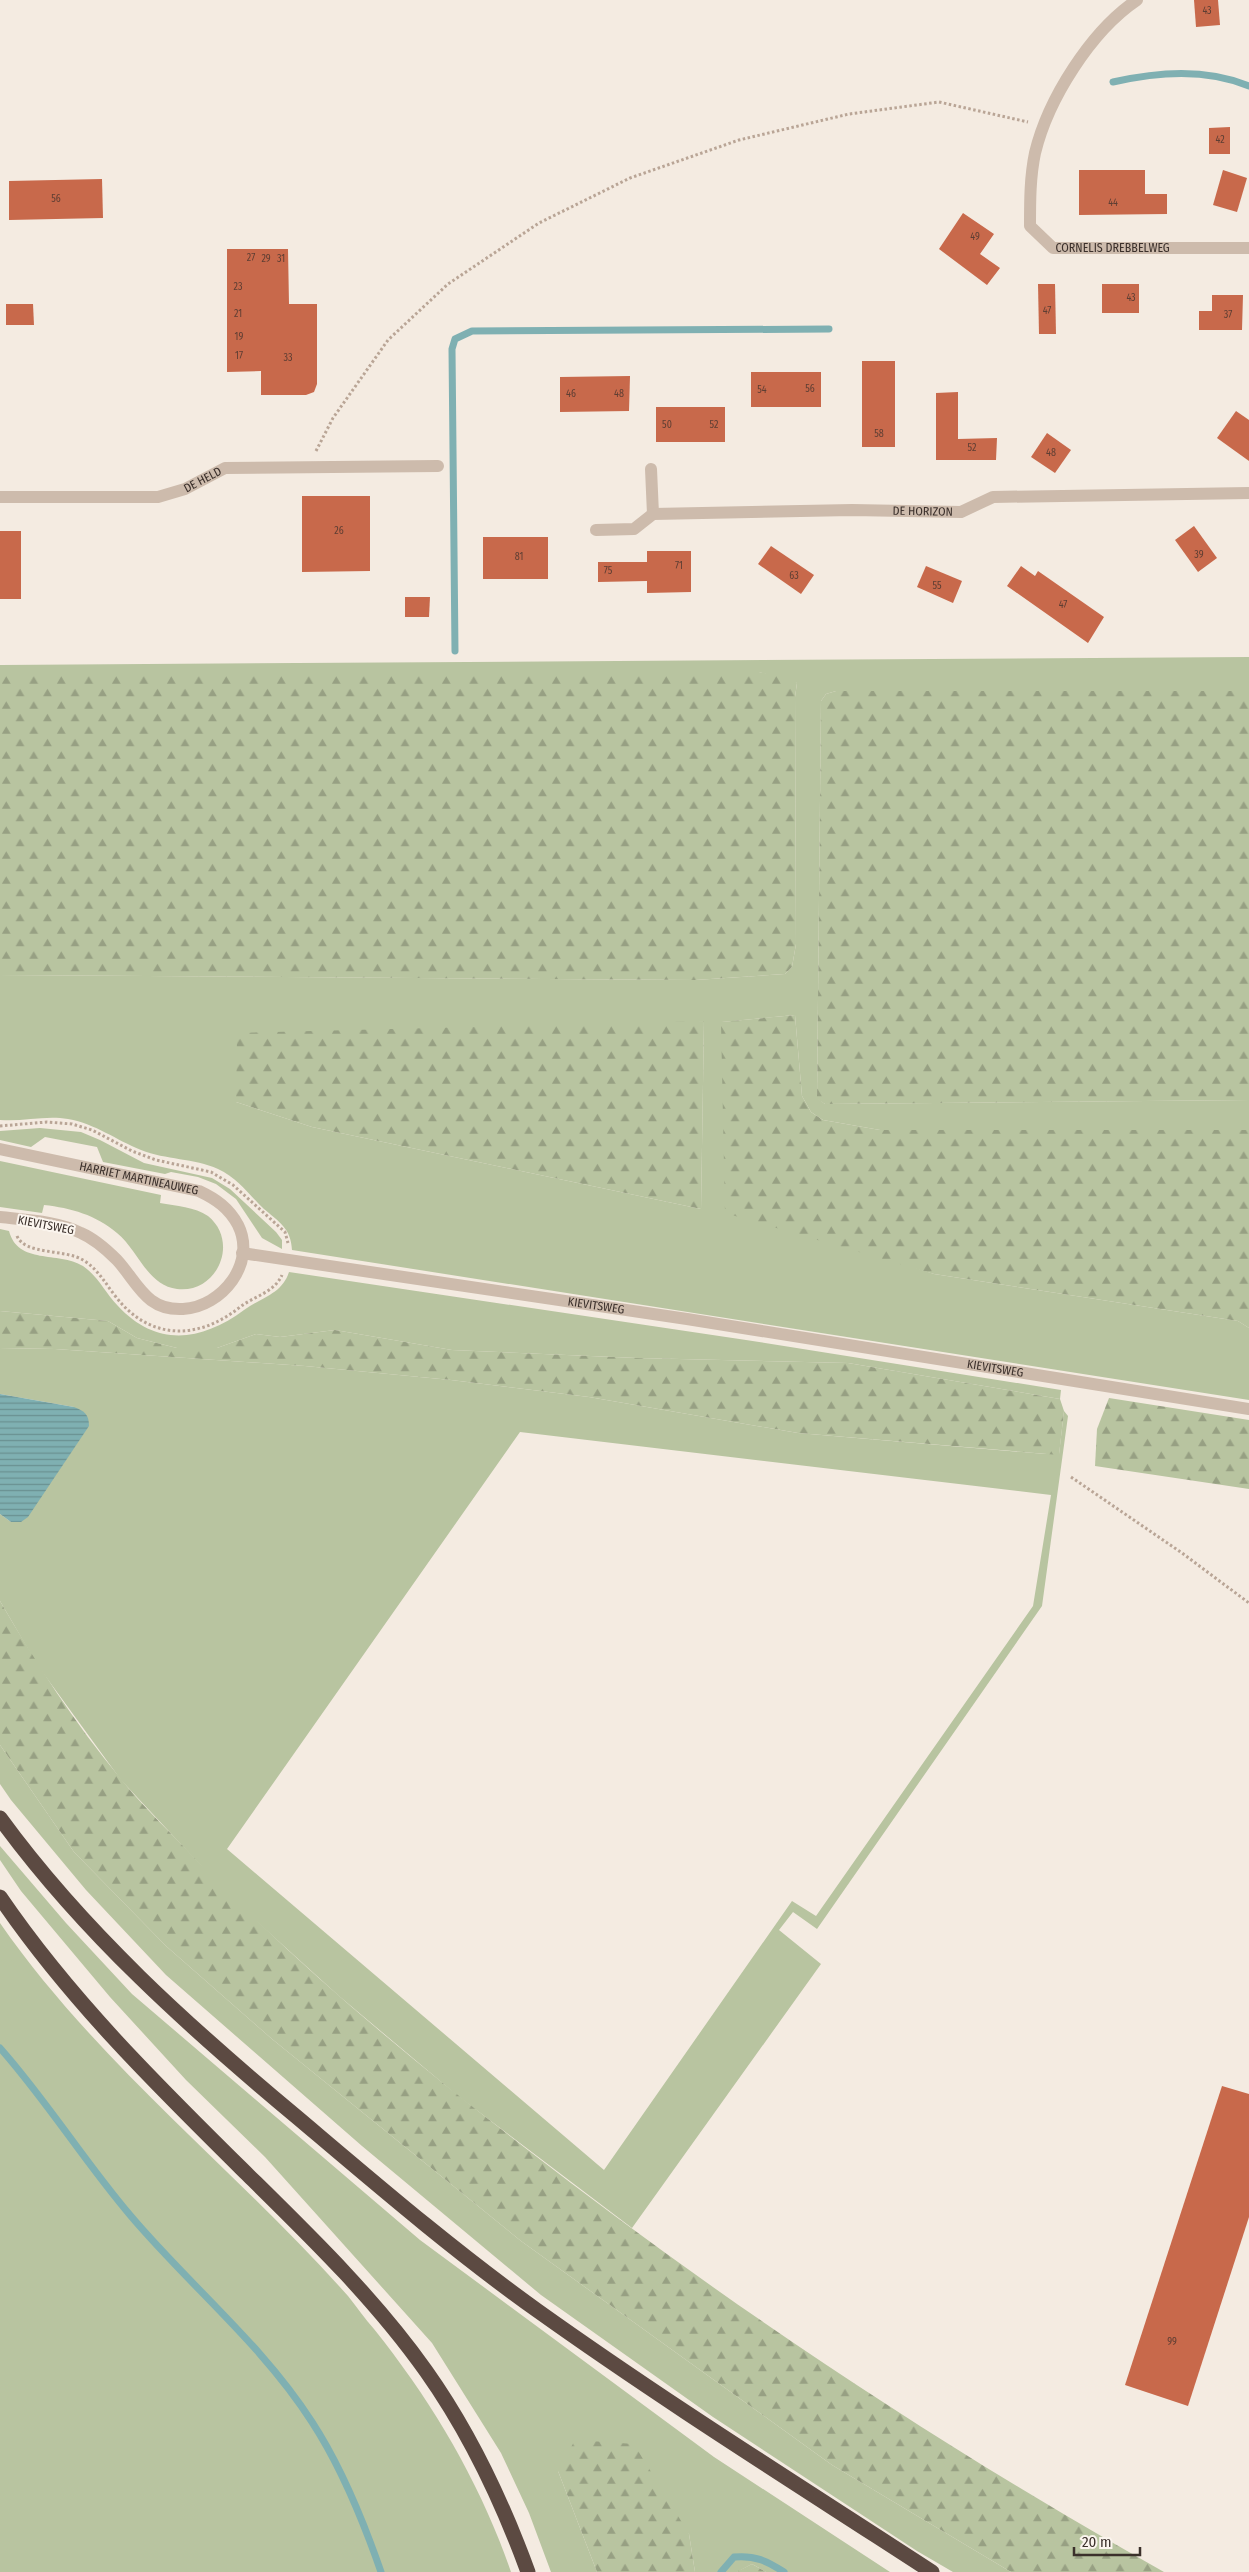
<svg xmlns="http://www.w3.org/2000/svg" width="1249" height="2572" font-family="'Fira Sans Condensed',sans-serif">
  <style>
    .grass { fill: #b8c4a0; fill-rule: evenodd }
    .forest { fill: url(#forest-firs) }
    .water { fill: url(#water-rules) }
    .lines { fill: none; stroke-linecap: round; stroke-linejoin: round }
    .stream { stroke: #7fb0b2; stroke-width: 7 }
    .building { fill: #c8694b }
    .path { stroke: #b9a596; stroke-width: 3; stroke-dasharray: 2.5 2.5; stroke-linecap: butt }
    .minor { stroke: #cdbbac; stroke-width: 12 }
    .motorway { stroke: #5c4a42; stroke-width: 15 }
    .labels { text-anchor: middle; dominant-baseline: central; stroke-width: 4; stroke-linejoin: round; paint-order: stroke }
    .number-label { font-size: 10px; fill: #5e3e33 }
    .street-label { font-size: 12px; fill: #3b302b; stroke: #fbf5ee }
  </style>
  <defs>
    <pattern id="forest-firs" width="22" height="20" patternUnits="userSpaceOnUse" patternTransform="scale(1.25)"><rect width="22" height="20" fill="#b8c4a0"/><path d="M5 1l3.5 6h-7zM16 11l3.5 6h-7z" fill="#97a083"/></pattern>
    <pattern id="water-rules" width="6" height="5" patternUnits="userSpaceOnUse" patternTransform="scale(1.25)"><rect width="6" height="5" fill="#7fb0b2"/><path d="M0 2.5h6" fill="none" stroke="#699091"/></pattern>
  </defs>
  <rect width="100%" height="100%" fill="#f4ebe1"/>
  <!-- grass -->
  <g class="grass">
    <path d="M1249 657V691H836L826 694 821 701 817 1098 825 1104 1249 1100V1130H880L823 1120 811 1112 802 1096 795 1015 722 1022 895 1261 934 1274 1238 1321 1249 1328V1400L292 1250C291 1228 279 1222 264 1209 249 1195 238 1178 218 1169 194 1158 166 1160 141 1150 116 1140 96 1124 68 1119 45 1115 23 1122 0 1120V975L695 980 785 974 792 967 796 944 795 697 797 683 759 672H0V665ZM704 1021 701 1209 312 1127 236 1102Z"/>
    <polygon points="40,1128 81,1132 100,1140 144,1163 212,1178 230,1189 276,1232 282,1240 282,1249 262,1238 236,1199 216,1184 198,1177 171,1172 165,1174 103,1162 97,1147 45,1137 31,1147 0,1140 0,1131"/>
    <path d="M0 1161 161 1195 160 1203C176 1206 195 1207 208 1216 240 1242 217 1294 177 1289 147 1285 138 1250 117 1233 96 1215 71 1208 44 1205L42 1213 0 1207Z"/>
    <path d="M0 1229 9 1231C18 1265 58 1251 83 1266 99 1277 105 1293 118 1306 157 1348 202 1341 244 1310 262 1297 282 1294 289 1272L746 1340 1061 1390 1060 1399 848 1363 637 1358 452 1350 335 1330 280 1337 256 1334 217 1348H177L137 1338 108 1321 0 1311Z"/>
    <path d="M0 1348 55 1349 305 1366 451 1380 589 1397 798 1433 1046 1454H1059L1064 1411 1068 1416 1042 1606 817 1929 793 1912 779 1930 821 1964 632 2228 458 2096 339 1996 234 1901 121 1780 38 1666 0 1601V1514L11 1522 74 1407 0 1394ZM520 1432 1051 1495 1033 1606 816 1916 792 1901 604 2170 227 1849Z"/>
    <polygon points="0,1745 74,1852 166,1946 272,2039 521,2241 832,2465 1011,2572 953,2572 917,2551 713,2417 541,2295 362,2146 166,1975 86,1890 11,1800 0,1784"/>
    <polygon points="0,1846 66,1923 132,1994 420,2240 714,2457 890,2572 766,2572 752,2564 737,2572 695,2572 689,2534 558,2471 597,2572 551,2572 529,2513 501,2453 432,2343 265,2157 186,2080 110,1997 21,1891 0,1860"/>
    <path d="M0 1923C98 2064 235 2169 348 2296 357 2307 365 2319 374 2329 433 2403 480 2482 511 2572H0Z"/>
  </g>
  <!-- forest -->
  <g class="forest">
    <polygon points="0,672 759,672 790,678 797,683 795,697 796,944 792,967 785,974 695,980 0,975"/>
    <polygon points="836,691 1249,691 1249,1100 825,1104 817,1099 821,701 826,694"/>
    <polygon points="795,1015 802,1096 811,1112 823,1120 880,1130 1249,1130 1249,1328 1238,1321 934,1274 725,1213 721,1022"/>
    <polygon points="704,1021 701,1209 312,1127 236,1102 237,1033"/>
    <polygon points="0,1311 108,1321 137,1338 177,1348 217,1348 256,1334 280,1337 335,1330 452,1350 637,1358 848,1363 1060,1399 1064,1411 1059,1455 798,1433 589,1397 451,1380 305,1366 55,1349 0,1348"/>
    <polygon points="1109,1398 1249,1420 1249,1489 1095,1466 1097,1429"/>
    <path d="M0 1601C36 1663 75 1724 121 1779 140 1803 163 1825 184 1847 287 1957 404 2054 524 2147 726 2304 940 2446 1164 2572H1011L832 2465 521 2241 272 2039 166 1946 74 1852 0 1745Z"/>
    <polygon points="575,2440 634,2444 689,2534 695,2572 597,2572 558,2471"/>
    <polygon points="752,2564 766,2572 737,2572 738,2571"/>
  </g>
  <!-- water -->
  <path class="water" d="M0 1394 74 1407C84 1411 89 1414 89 1426L28 1517 21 1522H11L0 1514Z"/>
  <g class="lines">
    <!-- stream -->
    <g class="stream">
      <path d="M1113 82C1158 72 1205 68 1249 86"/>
      <polyline points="455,651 452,349 455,339 472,331 829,329"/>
      <path d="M0 2048C47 2101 84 2161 130 2215 189 2285 262 2344 312 2422 342 2468 363 2520 381 2572"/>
      <path d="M721 2572 734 2557C755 2555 767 2561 784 2572"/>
    </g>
  </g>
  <!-- building -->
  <g class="building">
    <polygon points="1194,0 1218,0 1220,25 1196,27"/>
    <polygon points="1230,127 1230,154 1209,154 1209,128"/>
    <polygon points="1079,170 1145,170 1145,194 1167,194 1167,214 1079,215"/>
    <polygon points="1223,170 1247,178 1237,212 1213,205"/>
    <polygon points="102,179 103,218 9,220 9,181"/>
    <polygon points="963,213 994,234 980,254 1000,268 987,285 939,249"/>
    <polygon points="227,249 288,249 289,304 317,304 317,384 314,392 306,395 261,395 261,371 227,372"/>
    <polygon points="1038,284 1055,284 1056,334 1039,334"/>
    <rect x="1102" y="284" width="37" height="29"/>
    <polygon points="1212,295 1243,295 1242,330 1199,330 1199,311 1212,311"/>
    <polygon points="6,304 33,304 34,325 6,325"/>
    <rect x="862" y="361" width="33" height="86"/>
    <rect x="751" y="372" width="70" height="35"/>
    <polygon points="630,376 629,411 560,412 560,377"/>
    <polygon points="958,392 958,439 997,438 996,460 936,460 936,393"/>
    <rect x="656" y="407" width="69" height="35"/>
    <polygon points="1236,411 1249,420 1249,461 1217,438"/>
    <polygon points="1047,433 1071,450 1055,473 1031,457"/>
    <polygon points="302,496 370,496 370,571 302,572"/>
    <polygon points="1194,526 1217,558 1198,572 1175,540"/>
    <rect x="0" y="531" width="21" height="68"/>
    <rect x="483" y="537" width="65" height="42"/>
    <polygon points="771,546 814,575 801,594 758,564"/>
    <polygon points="647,551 691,551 691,592 647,593 647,581 598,582 598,562 647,562"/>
    <polygon points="926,566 962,581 953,603 917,587"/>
    <polygon points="1021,566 1035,576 1038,571 1104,617 1088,643 1007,586"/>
    <polygon points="405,597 430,597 429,617 405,617"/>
    <polygon points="1222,2086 1249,2094 1249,2217 1188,2406 1125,2385"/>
  </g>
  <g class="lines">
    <!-- path -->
    <g class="path">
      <polyline points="316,451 333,418 388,340 448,284 539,223 630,178 739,140 849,114 939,102 1028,122"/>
      <polyline points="0,1126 47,1122 72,1124 92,1130 132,1151 156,1160 211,1172 233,1185 285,1232 288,1243"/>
      <path d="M17 1236C25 1255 65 1249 83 1260 98 1269 105 1283 116 1297 150 1341 199 1340 240 1307 254 1296 274 1293 282 1275"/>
      <polyline points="1071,1477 1182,1553 1249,1603"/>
    </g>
    <!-- minor -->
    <g class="minor">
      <path id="s1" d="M1137 0C1091 31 1048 99 1035 153 1030 177 1030 201 1030 226L1053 248H1249"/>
      <polyline points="651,469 653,514"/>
      <path id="s2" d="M0 497H158L185 489 225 468 438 466"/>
      <path id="s3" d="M596 530 634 529 653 514 852 510 961 512 993 497 1249 493"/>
      <path id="s4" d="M0 1149 199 1191C216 1199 229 1208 238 1225 257 1263 222 1307 183 1309 146 1311 138 1283 117 1260 107 1250 95 1239 81 1233 57 1221 26 1220 0 1217"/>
      <path id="s5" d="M242 1253 687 1319 1249 1409"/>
    </g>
    <!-- motorway -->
    <g class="motorway">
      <path d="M0 1818C83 1932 190 2028 298 2118 376 2184 455 2252 538 2311 667 2403 800 2486 932 2572"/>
      <path d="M0 1897C70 2000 160 2088 248 2175 311 2237 375 2299 426 2371 470 2433 502 2501 528 2572"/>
    </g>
  </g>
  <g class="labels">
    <!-- number labels -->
    <g class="number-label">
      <text x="1207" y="11">43</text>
      <text x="1220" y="140">42</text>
      <text x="56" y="199">56</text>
      <text x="1113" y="203">44</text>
      <text x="975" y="237">49</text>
      <text x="251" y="258">27</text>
      <text x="266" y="259">29</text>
      <text x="281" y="259">31</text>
      <text x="238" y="287">23</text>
      <text x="1131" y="298">43</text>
      <text x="1047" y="311">47</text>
      <text x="238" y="314">21</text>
      <text x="1228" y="315">37</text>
      <text x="239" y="337">19</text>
      <text x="239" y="356">17</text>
      <text x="288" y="358">33</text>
      <text x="810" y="389">56</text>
      <text x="762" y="390">54</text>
      <text x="571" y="394">46</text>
      <text x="619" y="394">48</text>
      <text x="667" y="425">50</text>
      <text x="714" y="425">52</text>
      <text x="879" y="434">58</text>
      <text x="972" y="448">52</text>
      <text x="1051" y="453">48</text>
      <text x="339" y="531">26</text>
      <text x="1199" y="555">39</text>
      <text x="519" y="557">81</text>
      <text x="679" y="566">71</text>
      <text x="608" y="571">75</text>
      <text x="794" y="576">63</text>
      <text x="937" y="586">55</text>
      <text x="1063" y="605">47</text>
      <text x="1172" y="2342">99</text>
    </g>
    <!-- street labels -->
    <g class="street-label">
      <text stroke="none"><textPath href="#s1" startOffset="352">CORNELIS DREBBELWEG</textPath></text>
      <text stroke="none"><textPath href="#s2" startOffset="206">DE HELD</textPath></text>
      <text stroke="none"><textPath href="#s3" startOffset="332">DE HORIZON</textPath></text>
      <text stroke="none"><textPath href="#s4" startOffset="142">HARRIET MARTINEAUWEG</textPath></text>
      <text transform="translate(46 1225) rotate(11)">KIEVITSWEG</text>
      <text stroke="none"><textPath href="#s5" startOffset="358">KIEVITSWEG</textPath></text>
      <text stroke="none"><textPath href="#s5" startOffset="762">KIEVITSWEG</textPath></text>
    </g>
  </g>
  <!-- scale -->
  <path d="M1074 2547v8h66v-8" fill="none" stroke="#3b302b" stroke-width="2.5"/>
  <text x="1082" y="2547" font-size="15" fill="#3b302b" stroke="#fbf5ee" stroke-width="4" paint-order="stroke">20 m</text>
</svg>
